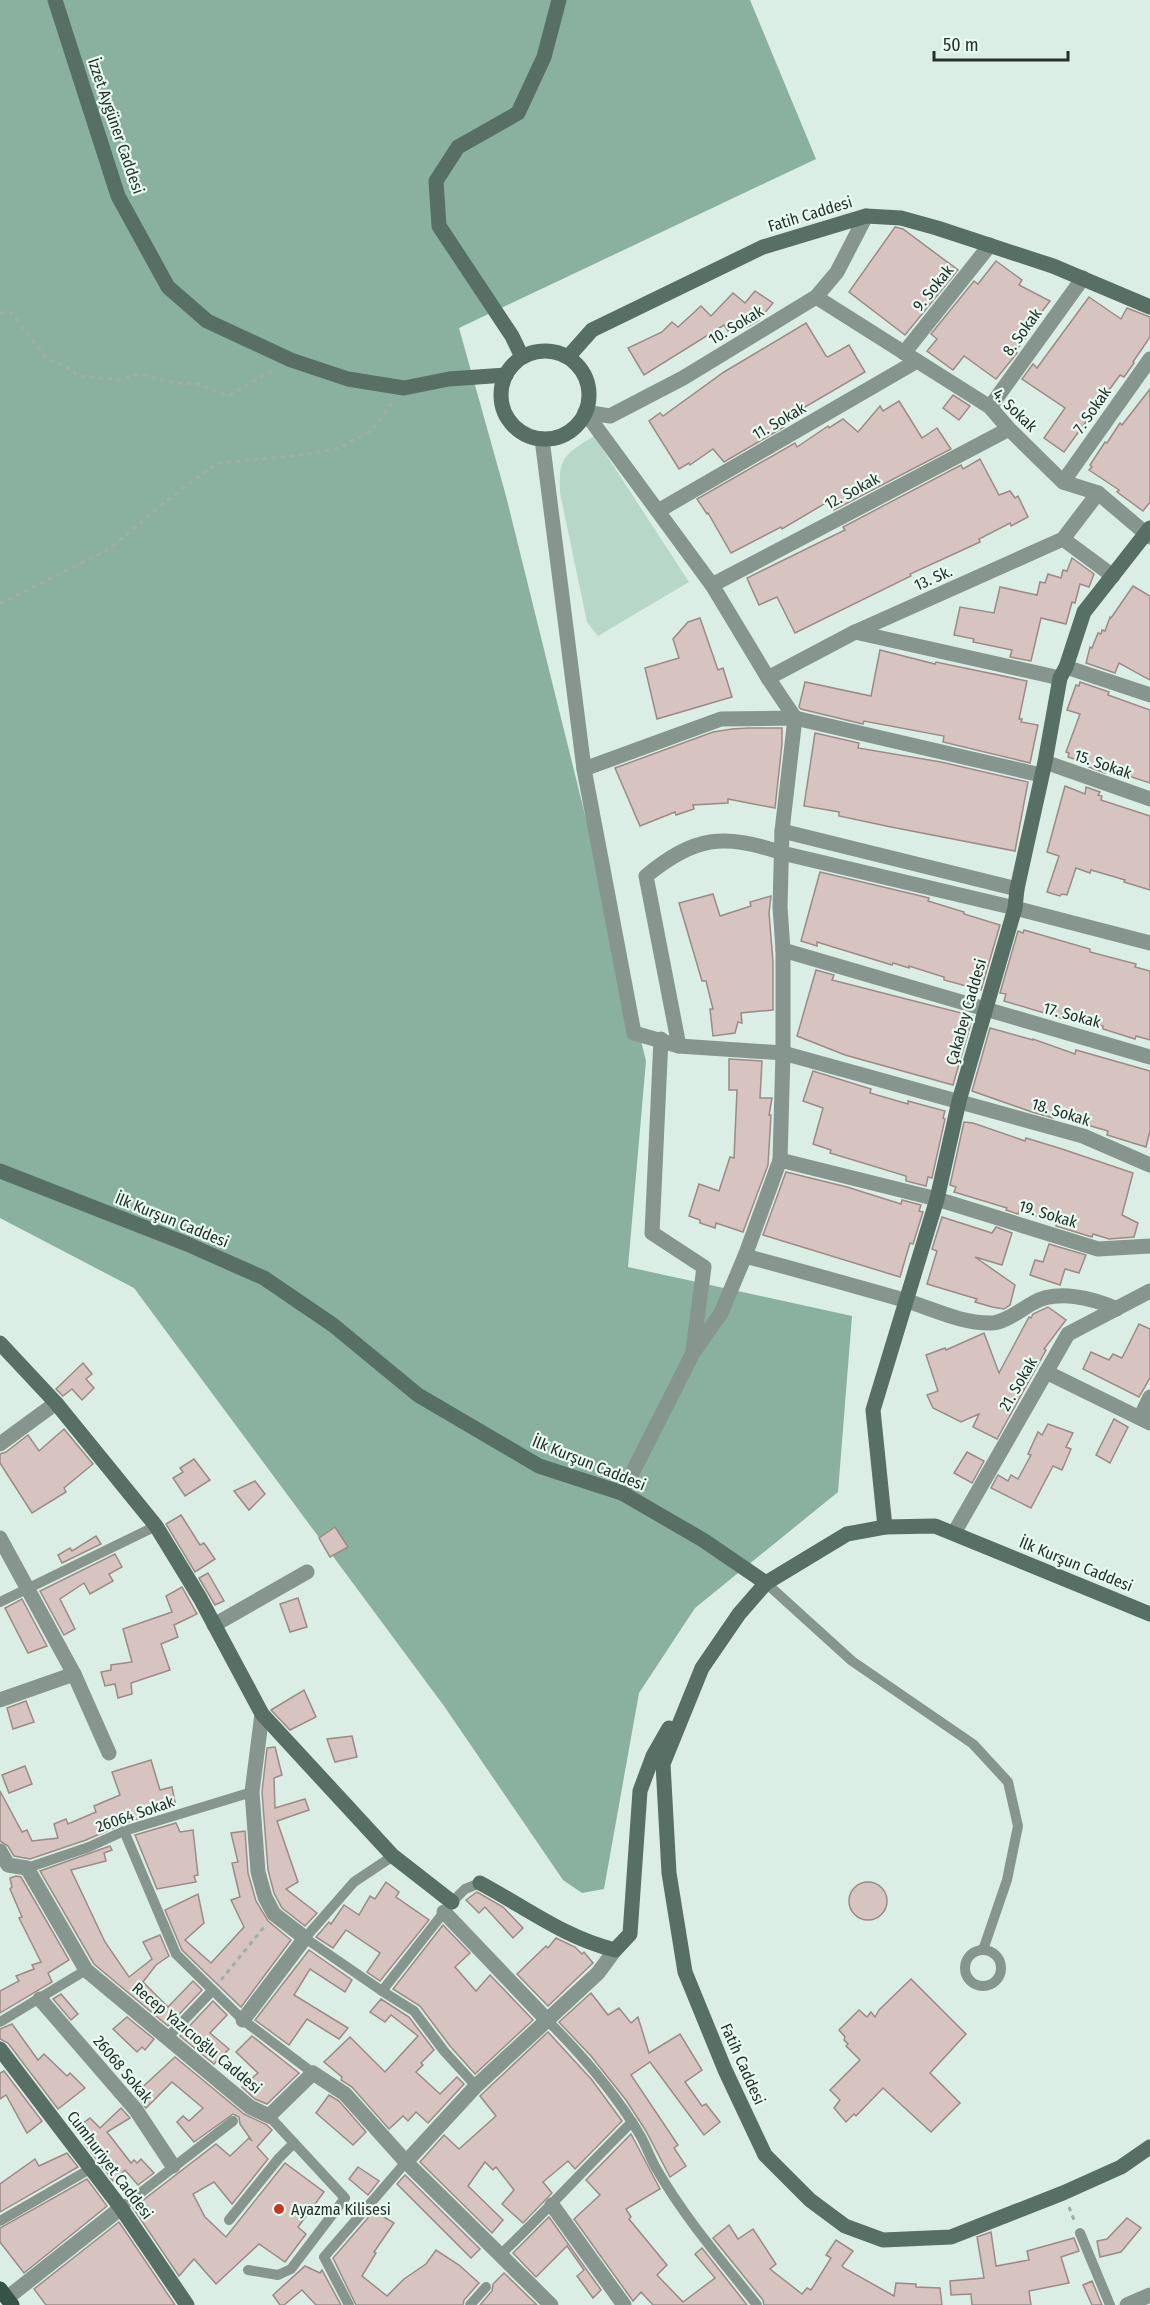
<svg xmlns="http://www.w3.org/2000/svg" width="1150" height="2305" font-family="'Fira Sans Condensed',sans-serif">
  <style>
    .green { fill: #b7d8c9 }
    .forest { fill: #8ab1a0 }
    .building { fill: #d7c3bf; stroke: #9c8a86; stroke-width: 1.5 }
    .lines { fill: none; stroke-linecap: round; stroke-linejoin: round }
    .path { stroke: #9fafa7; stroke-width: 3; stroke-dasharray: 4.5 4.5; stroke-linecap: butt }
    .lane { stroke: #86968f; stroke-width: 10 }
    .street { stroke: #86968f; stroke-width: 15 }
    .secondary { stroke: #576f65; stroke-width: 15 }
    .primary { stroke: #355347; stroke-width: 15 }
    .poi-dot { fill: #c33821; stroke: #e8fbf2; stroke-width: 2 }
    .labels { text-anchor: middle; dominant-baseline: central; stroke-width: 4.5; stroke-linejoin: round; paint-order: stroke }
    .street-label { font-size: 16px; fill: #272f2b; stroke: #e8fbf2 }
    .poi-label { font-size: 16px; fill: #272f2b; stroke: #e8fbf2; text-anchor: start }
  </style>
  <rect width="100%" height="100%" fill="#dbeee5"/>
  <!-- green -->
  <path class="green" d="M594 436 689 582 598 636 587 622 560 493C558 457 565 454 594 436Z"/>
  <!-- forest -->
  <polygon class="forest" points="0,0 750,0 816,159 459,328 506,496 646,1061 628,1267 852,1316 838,1492 695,1608 639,1693 604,1889 582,1893 563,1880 444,1706 134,1288 0,1218"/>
  <!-- building -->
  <g class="building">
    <polygon points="895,227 903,229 958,270 905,335 849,292"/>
    <polygon points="996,261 1022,280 1019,285 1050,301 1037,318 1039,320 1015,352 1017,353 996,379 964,356 953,370 927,351 937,339 931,334 974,281 978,284"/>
    <polygon points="755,291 773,303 759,320 747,327 738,319 728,331 724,325 644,375 628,348 662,332 672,322 678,327 701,306 711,316 733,293 745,303"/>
    <polygon points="1089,297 1121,319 1127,308 1150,317 1150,337 1133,362 1134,363 1124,377 1120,375 1064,452 1044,438 1065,408 1022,379 1033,364 1037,368"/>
    <polygon points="806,323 826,356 828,357 849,345 865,372 781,421 784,427 724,462 713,449 690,465 689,463 679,469 649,421 660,413 663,416 724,372"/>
    <polygon points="1150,389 1150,502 1143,511 1117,492 1119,490 1089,470 1092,467 1090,465 1105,442 1107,443 1120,423 1122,425"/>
    <polygon points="953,395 970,406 959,420 943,408"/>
    <polygon points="899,401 922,438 937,428 951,449 834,510 829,501 782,529 781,527 731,553 708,513 707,514 697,499 795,443 797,447 828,426 829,428 843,419 858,432 880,406 883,411"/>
    <polygon points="980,459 999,495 1010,491 1015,498 1018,496 1028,517 1011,526 1010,523 979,539 980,542 910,574 911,576 795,633 777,597 759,605 747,578 845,530 843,527 961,465 963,469"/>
    <polygon points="1072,558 1094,574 1089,587 1080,584 1075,603 1072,602 1066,624 1041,618 1031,661 1010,657 1012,650 973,642 974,639 954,635 960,607 994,613 1000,587 1037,595 1040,582 1045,583 1048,574 1061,578 1063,570 1067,571"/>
    <polygon points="1133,586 1150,596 1150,680 1119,663 1115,673 1086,663 1090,647 1092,648 1098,633 1101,634 1102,630 1105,631 1110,617 1111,618"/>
    <polygon points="700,618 718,670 723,668 732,697 657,719 645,668 679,658 673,639 688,622"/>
    <polygon points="880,650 935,664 936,662 1027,681 1019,719 1022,719 1021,722 1038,725 1030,763 943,742 944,736 864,721 863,724 801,709 799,707 805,682 871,696"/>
    <polygon points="1080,682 1109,692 1108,695 1150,710 1150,783 1107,769 1105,773 1089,767 1090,764 1068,757 1069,753 1066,752 1080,714 1067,710 1076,685 1079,686"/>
    <polygon points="748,728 782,728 782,744 775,808 728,799 728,803 693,805 694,809 676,815 675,812 640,826 615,768 713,732 732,729"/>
    <polygon points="815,733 859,743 858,748 941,762 1028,782 1015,851 891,827 839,816 839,812 804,806"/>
    <polygon points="1065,786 1085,794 1086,787 1100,792 1098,795 1102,796 1101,800 1150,816 1150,890 1124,882 1125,880 1091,870 1090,873 1076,868 1067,895 1062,894 1060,896 1047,892 1059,856 1047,852"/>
    <polygon points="820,872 917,895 929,898 928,901 964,912 964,914 1000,925 981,990 944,980 944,977 909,966 909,968 893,963 892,965 817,942 817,946 801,941"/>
    <polygon points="713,894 720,916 751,906 750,902 771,896 769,913 773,962 773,1010 741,1013 742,1023 738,1022 735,1033 713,1036 710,1009 713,1009 706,981 702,981 679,903"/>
    <polygon points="1024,930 1090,949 1090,952 1136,964 1135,967 1150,971 1150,1040 1136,1036 1135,1039 1103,1029 1103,1026 1062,1014 1061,1018 1004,1001 1006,994 1000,993 1018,931 1023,933"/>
    <polygon points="816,970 834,975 832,980 973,1016 953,1085 845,1055 797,1036"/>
    <polygon points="990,1028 1033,1040 1033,1039 1075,1054 1076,1050 1150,1071 1150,1131 1146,1147 1107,1135 1108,1131 1053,1115 1053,1118 1032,1112 972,1091"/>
    <polygon points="729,1059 762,1061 760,1098 772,1098 769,1115 771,1115 768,1165 743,1232 716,1223 715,1228 700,1223 700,1220 689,1216 699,1184 719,1191 730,1157 734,1158 737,1090 729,1090"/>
    <polygon points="813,1071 871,1089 870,1093 908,1104 908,1101 945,1111 943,1118 945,1119 932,1178 928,1177 926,1186 906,1181 906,1176 830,1153 831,1150 813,1144 823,1108 803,1101"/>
    <polygon points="964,1122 973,1123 1025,1141 1026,1138 1062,1149 1133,1173 1122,1215 1138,1223 1134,1237 1109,1239 1093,1234 1092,1237 1056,1226 1057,1222 1023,1212 1019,1211 1018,1214 1006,1210 1007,1208 954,1192 956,1187 950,1185"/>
    <polygon points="786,1172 847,1187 901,1204 902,1200 921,1205 919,1211 923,1212 913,1244 910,1243 900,1277 763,1235"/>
    <polygon points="942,1217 992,1233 996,1227 1012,1233 1002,1265 975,1257 1015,1285 1010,1305 1004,1309 992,1307 975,1302 977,1299 927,1284 937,1251 932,1249"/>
    <polygon points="1049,1244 1086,1255 1079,1273 1065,1269 1060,1285 1030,1275 1035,1260 1043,1262"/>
    <polygon points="1048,1307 1066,1320 1044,1349 1046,1350 997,1439 973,1427 979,1414 961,1422 933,1408 927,1395 938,1391 926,1355 945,1348 946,1350 984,1333 999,1373 1029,1317 1031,1318 1033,1314"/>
    <polygon points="1139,1324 1150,1329 1150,1378 1139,1397 1083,1369 1091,1352 1109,1360 1113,1354 1122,1358"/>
    <polygon points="83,1363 92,1374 86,1379 94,1388 82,1400 72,1389 63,1396 56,1389"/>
    <polygon points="1114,1419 1128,1427 1110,1463 1096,1455"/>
    <polygon points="1048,1424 1073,1433 1066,1447 1071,1449 1062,1470 1053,1466 1031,1508 991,1488 998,1475 1008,1481 1011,1475 1018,1479 1031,1455 1028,1454 1038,1432 1042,1435"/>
    <polygon points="64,1429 93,1464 64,1488 66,1492 32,1513 0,1463 0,1454 6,1452 28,1435 39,1451"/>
    <polygon points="967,1452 984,1461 972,1483 954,1473"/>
    <polygon points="194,1459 210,1480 185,1496 173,1478 183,1472 180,1468"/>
    <polygon points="255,1481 265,1494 249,1510 234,1491"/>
    <polygon points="181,1515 200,1545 204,1543 215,1559 195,1572 166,1524"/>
    <polygon points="335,1527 348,1547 330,1557 319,1538"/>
    <polygon points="96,1536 101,1544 62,1563 58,1555 70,1548 72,1551"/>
    <polygon points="115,1554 122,1567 109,1574 113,1581 90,1594 84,1583 60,1599 75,1629 64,1635 40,1591"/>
    <polygon points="208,1573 224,1601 215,1605 199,1578"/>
    <polygon points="182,1587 197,1614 174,1625 178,1637 161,1644 170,1670 131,1683 132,1694 118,1698 115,1684 105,1686 101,1672 111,1670 111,1665 132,1662 123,1629 172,1612 166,1596"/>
    <polygon points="298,1598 307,1627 290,1632 280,1604"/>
    <polygon points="22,1599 47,1646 28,1653 5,1608"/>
    <polygon points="304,1690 316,1717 290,1730 271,1710"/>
    <polygon points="26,1701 34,1722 13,1729 7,1708"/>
    <polygon points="352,1736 357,1757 335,1762 327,1739"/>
    <polygon points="275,1747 282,1775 274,1778 275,1808 305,1799 309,1810 277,1821 298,1882 286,1889 317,1913 305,1926 282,1908 274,1893 268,1870 262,1792 267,1748"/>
    <polygon points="151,1760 160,1790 172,1787 176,1807 130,1821 86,1840 30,1859 14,1856 8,1846 0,1841 0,1791 22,1832 27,1830 32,1841 58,1838 54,1824 66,1819 68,1824 96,1812 94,1806 120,1795 112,1772"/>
    <polygon points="25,1766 32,1784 9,1793 2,1775"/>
    <polygon points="176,1823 180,1832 193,1830 198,1875 194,1876 196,1882 157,1889 135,1835"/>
    <polygon points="245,1831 248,1873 256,1901 268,1921 291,1940 241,2007 182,1950 165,1910 198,1894 204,1923 185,1940 211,1963 244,1927 231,1900 240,1897 232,1863 238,1862 231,1833"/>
    <polygon points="110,1846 112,1850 104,1853 106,1861 71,1870 105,1942 129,1977 152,1959 143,1942 160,1935 169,1956 156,1965 143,1982 168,2007 193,1981 202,1990 168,2026 94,1964 40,1871"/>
    <polygon points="16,1876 21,1877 69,1960 48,1973 52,1982 0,2013 0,1991 19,1981 16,1976 34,1969 32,1965 41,1962 19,1918 22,1917 10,1889 12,1887 10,1878"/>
    <circle cx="868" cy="1901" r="19"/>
    <polygon points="386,1882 399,1892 396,1897 429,1920 380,1981 367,1972 380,1953 346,1930 333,1948 316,1937 329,1922 331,1924 344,1905 359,1915 370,1896 375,1899"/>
    <polygon points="477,1892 503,1907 523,1928 513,1938 485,1907 479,1913 466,1900"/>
    <polygon points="443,1925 470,1953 455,1967 476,1991 490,1975 533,2020 475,2074 450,2046 420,2006 393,1989"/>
    <polygon points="556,1938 575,1947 582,1954 584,1952 593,1963 548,2006 517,1974 546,1946 548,1948"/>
    <polygon points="309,1950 352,1980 345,1992 310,1969 294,1995 348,2028 339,2039 307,2019 289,2045 255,2020"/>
    <polygon points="911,1979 966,2034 930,2073 960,2103 931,2132 883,2088 856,2116 854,2114 846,2122 834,2108 840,2100 830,2090 860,2060 846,2046 848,2044 844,2040 845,2037 839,2030 859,2010 867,2017 871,2012 875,2017 879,2010"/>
    <polygon points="591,1993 608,2015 619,2008 631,2023 638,2017 649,2053 680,2034 702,2070 685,2082 702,2106 706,2104 720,2122 704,2135 650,2062 631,2075 678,2145 674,2148 686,2166 670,2177 646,2131 626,2100 591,2056 559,2022"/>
    <polygon points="61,1994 78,2014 71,2020 53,1999"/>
    <polygon points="381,1999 409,2017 434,2050 421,2063 423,2065 416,2072 440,2094 457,2077 464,2084 428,2123 416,2112 408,2121 403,2116 389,2129 352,2087 341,2080 342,2077 324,2062 350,2037 385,2072 418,2036 391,2015 385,2022 370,2012"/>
    <polygon points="213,2001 227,2015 210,2033 229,2049 214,2064 180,2036"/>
    <polygon points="127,2017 154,2039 145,2050 142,2047 137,2052 113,2029"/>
    <polygon points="12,2024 38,2060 44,2054 67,2076 70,2073 85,2088 58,2109 8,2043 0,2039 0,2029"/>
    <polygon points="548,2032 592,2080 622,2121 575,2169 568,2161 543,2182 552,2193 523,2223 502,2204 514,2190 496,2167 493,2170 485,2162 468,2186 503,2220 492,2233 420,2162 444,2135 459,2149 496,2116 480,2096"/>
    <polygon points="252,2036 299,2073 267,2104 255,2099 242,2087 258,2073 236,2052"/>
    <polygon points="175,2057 244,2114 267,2125 272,2130 257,2147 268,2159 232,2204 214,2182 193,2194 205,2217 226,2237 285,2163 324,2192 298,2227 306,2234 285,2262 259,2244 216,2284 194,2259 179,2276 133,2208 216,2144 230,2156 249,2138 252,2141 240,2124 239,2117 233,2114 194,2142 177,2122 183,2116 189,2121 203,2108 172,2082 146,2108 135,2094"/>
    <polygon points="4,2071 42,2121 27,2133 6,2095 0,2099 0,2073"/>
    <polygon points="329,2095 339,2101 366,2132 353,2145 316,2113"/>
    <polygon points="121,2108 130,2118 107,2132 131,2163 134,2160 137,2163 141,2159 154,2173 138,2185 125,2170 113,2181 85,2144 89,2142 78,2127 90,2118 100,2128"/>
    <polygon points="631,2134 660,2189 626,2209 631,2217 629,2219 667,2265 657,2275 683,2302 715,2278 695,2254 702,2248 747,2305 653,2305 641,2292 633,2301 574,2219 600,2195 586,2180"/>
    <polygon points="67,2153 78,2167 0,2212 0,2184 35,2159 39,2166"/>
    <polygon points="358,2167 379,2181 368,2195 349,2179"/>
    <polygon points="405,2175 480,2249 471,2258 397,2184"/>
    <polygon points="87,2179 107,2206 24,2273 0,2242 0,2228"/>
    <polygon points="374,2211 394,2223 374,2252 376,2253 362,2276 387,2296 404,2279 426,2264 436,2250 459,2265 479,2283 464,2300 463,2305 356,2305 333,2258"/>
    <polygon points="549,2217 601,2290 593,2298 577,2276 584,2270 567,2246 536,2277 513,2253"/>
    <polygon points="1127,2218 1141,2228 1121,2252 1100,2257 1097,2241 1107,2239"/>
    <polygon points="119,2222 175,2305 46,2305 34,2289"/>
    <polygon points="729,2225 738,2239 753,2229 776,2264 770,2269 802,2294 807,2288 811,2290 831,2258 826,2255 836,2240 853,2251 842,2266 844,2268 894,2296 896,2283 916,2284 916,2287 940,2288 942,2305 764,2305 763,2300 713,2238"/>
    <polygon points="991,2232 996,2266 1029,2260 1027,2251 1074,2238 1079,2251 1061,2257 1069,2283 1029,2291 1031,2305 972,2305 971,2294 951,2295 950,2281 984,2278 977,2237"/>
    <polygon points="305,2266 320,2273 322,2270 341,2305 316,2305 302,2290 284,2305 280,2305 273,2295"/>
    <polygon points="504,2273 537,2305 480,2305 492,2291 493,2284"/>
    <polygon points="1092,2281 1102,2305 1092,2305 1083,2285"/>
  </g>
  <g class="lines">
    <!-- path -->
    <g class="path">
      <polyline points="0,313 11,313 48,360 64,365 79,376 118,380 140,374 174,383 198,384 228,396 273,370"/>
      <polyline points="0,604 109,549 170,498 217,463 302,455 339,448 372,430 392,403"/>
      <polyline points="221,1980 264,1927"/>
      <polyline points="1069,2207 1074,2220"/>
    </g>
    <!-- lane -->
    <g class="lane">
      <polyline points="766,1583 852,1661 973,1744 1008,1782 1018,1826 1007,1880 983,1950"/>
      <polyline points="0,1602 156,1526"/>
      <polyline points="124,1831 176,1954 243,2020 313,2073"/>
      <polyline points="393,1856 354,1882 305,1938 382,1991 414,2011 444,2051 476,2086"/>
      <polyline points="27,1868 89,1847 124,1831 252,1792"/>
      <circle cx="983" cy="1968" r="18"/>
      <polyline points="382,1991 452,1902 465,1889 480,1883"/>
      <path d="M548 2021C582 2055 615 2093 640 2135 646 2145 650 2158 656 2168 684 2217 722 2261 757 2305"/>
      <polyline points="0,2022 86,1970"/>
      <polyline points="167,2038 209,1994"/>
      <polyline points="121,2208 233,2121"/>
      <polyline points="229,2220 279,2158 294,2143"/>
      <polyline points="0,2221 90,2169"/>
      <polyline points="1080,2233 1110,2305"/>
      <path d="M500 2255C546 2212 587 2166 632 2122"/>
      <polyline points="248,2270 278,2275 291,2269 345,2198 269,2116"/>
      <polyline points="349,2305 324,2257 406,2162"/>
      <polyline points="470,2305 486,2287"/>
    </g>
    <!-- street -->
    <g class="street">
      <polyline points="816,297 990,407 1009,429 1063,482 1098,493 1150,537"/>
      <polyline points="904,353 990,245"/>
      <polyline points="990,407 1083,278"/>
      <polyline points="585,412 712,585 768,678 795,718 782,831 780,907 783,950 783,1053 780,1160 745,1256 721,1313 693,1353 622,1493"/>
      <polyline points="585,412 610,416 683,378 816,297 837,272 866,216"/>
      <polyline points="542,439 584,769 634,1033 679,1046 783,1053 1083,1136 1150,1165"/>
      <polyline points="1063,482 1150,359"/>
      <polyline points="658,511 917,361"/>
      <polyline points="1063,539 1113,576"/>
      <polyline points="712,585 1009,429"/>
      <polyline points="855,632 1060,678"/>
      <polyline points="1066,667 1150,695"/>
      <polyline points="768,678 855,632 1063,539 1098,493"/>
      <polyline points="1045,762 1150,799"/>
      <polyline points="584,769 721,719 795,718 1041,775"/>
      <polyline points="782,831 1017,889"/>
      <polyline points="783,950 1150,1057"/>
      <polyline points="661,1039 652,1233 704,1267 693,1350"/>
      <path d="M679 1046 646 876C695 836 723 833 782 853L1015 908 1150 943"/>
      <polyline points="780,1160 937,1199 1098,1249 1150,1246"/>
      <path d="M745 1256C798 1270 851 1285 904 1300 931 1308 962 1324 992 1323 1006 1322 1020 1310 1033 1303 1056 1289 1093 1298 1117 1309"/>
      <polyline points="1046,1372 1150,1423"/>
      <polyline points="1140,1418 1150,1397"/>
      <polyline points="0,1444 56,1403"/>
      <polyline points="954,1533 1068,1334 1150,1291"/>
      <polyline points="0,1538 74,1674 109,1753"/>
      <polyline points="214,1625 307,1572"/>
      <polyline points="0,1700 74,1674"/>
      <polyline points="0,1851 8,1865 27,1868 86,1970 250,2107 269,2116 313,2073 345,2094 406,2162 551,2305"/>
      <polyline points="444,1912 548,2021"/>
      <polyline points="40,1999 136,2110 173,2166"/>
      <polyline points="243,2020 305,1938 274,1914 265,1897 258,1872 252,1792 262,1714"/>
      <polyline points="406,2162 476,2086 598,1973 615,1950"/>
      <polyline points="552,2205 624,2305"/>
      <polyline points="7,2298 121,2208"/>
      <polyline points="1127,2305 1150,2295"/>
    </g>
    <!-- secondary -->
    <g class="secondary">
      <polyline points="55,0 118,196 168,287 207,321 291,360 348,379 404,388 449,379 506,375"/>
      <circle cx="545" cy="395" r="44"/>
      <polyline points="522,357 512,336 439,226 436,181 458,147 518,113 544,57 559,0"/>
      <polyline points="568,357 592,330 763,247 866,216 901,218 937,228 1053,266 1150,307"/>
      <polyline points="0,1171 187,1244 264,1278 333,1325 418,1395 539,1466 622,1493 703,1540 766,1583"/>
      <polyline points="0,1343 56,1403 156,1526 200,1598 262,1714 393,1856 452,1902"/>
      <polyline points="885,1527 873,1410 937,1199 959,1101 1015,908 1017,889 1045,762 1060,678 1066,667 1084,612 1150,528"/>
      <polyline points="1150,1614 935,1526 885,1527 847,1534 766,1583 739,1614 702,1668 663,1764 669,1873 685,1972 725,2070 765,2155 810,2200 845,2226 883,2240 951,2237 1063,2193 1121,2167 1150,2147"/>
      <path d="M480 1883C525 1907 565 1938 615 1950L630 1934 640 1791 653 1756 669 1728"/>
      <polyline points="0,2049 121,2208 187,2305"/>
    </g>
    <!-- primary -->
    <polyline class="primary" points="0,2289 12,2305"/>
  </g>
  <!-- markers -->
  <circle class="poi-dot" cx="279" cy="2209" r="6"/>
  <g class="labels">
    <!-- street labels -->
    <g class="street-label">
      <text transform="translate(116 126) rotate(71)">İzzet Aygüner Caddesi</text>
      <text transform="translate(810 214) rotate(-17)">Fatih Caddesi</text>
      <text transform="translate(933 288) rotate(-51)">9. Sokak</text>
      <text transform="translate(736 325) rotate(-31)">10. Sokak</text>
      <text transform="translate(1022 332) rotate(-54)">8. Sokak</text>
      <text transform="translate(1015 410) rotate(44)">4. Sokak</text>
      <text transform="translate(1092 410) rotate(-55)">7. Sokak</text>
      <text transform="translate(779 421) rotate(-30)">11. Sokak</text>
      <text transform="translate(852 491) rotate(-28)">12. Sokak</text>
      <text transform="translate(933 578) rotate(-24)">13. Sk.</text>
      <text transform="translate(1103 764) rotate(19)">15. Sokak</text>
      <text transform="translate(966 1012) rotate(-74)">Çakabey Caddesi</text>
      <text transform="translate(1072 1015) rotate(15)">17. Sokak</text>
      <text transform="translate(1061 1112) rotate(17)">18. Sokak</text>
      <text transform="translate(1048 1214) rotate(17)">19. Sokak</text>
      <text transform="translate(172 1220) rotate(22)">İlk Kurşun Caddesi</text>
      <text transform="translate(1018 1384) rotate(-60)">21. Sokak</text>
      <text transform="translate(589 1463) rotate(22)">İlk Kurşun Caddesi</text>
      <text transform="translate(1076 1564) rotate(22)">İlk Kurşun Caddesi</text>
      <text transform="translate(135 1814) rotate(-19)">26064 Sokak</text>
      <text transform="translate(197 2038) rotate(40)">Recep Yazıcıoğlu Caddesi</text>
      <text transform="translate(743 2064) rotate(66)">Fatih Caddesi</text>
      <text transform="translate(123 2069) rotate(50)">26068 Sokak</text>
      <text transform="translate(110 2165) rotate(53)">Cumhuriyet Caddesi</text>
    </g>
    <!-- poi labels -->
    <g class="poi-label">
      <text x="291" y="2209">Ayazma Kilisesi</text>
    </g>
  </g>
  <!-- scale -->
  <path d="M934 51v9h134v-9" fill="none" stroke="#272f2b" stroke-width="3"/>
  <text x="943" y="51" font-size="18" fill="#272f2b" stroke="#e8fbf2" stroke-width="4.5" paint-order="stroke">50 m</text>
</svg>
